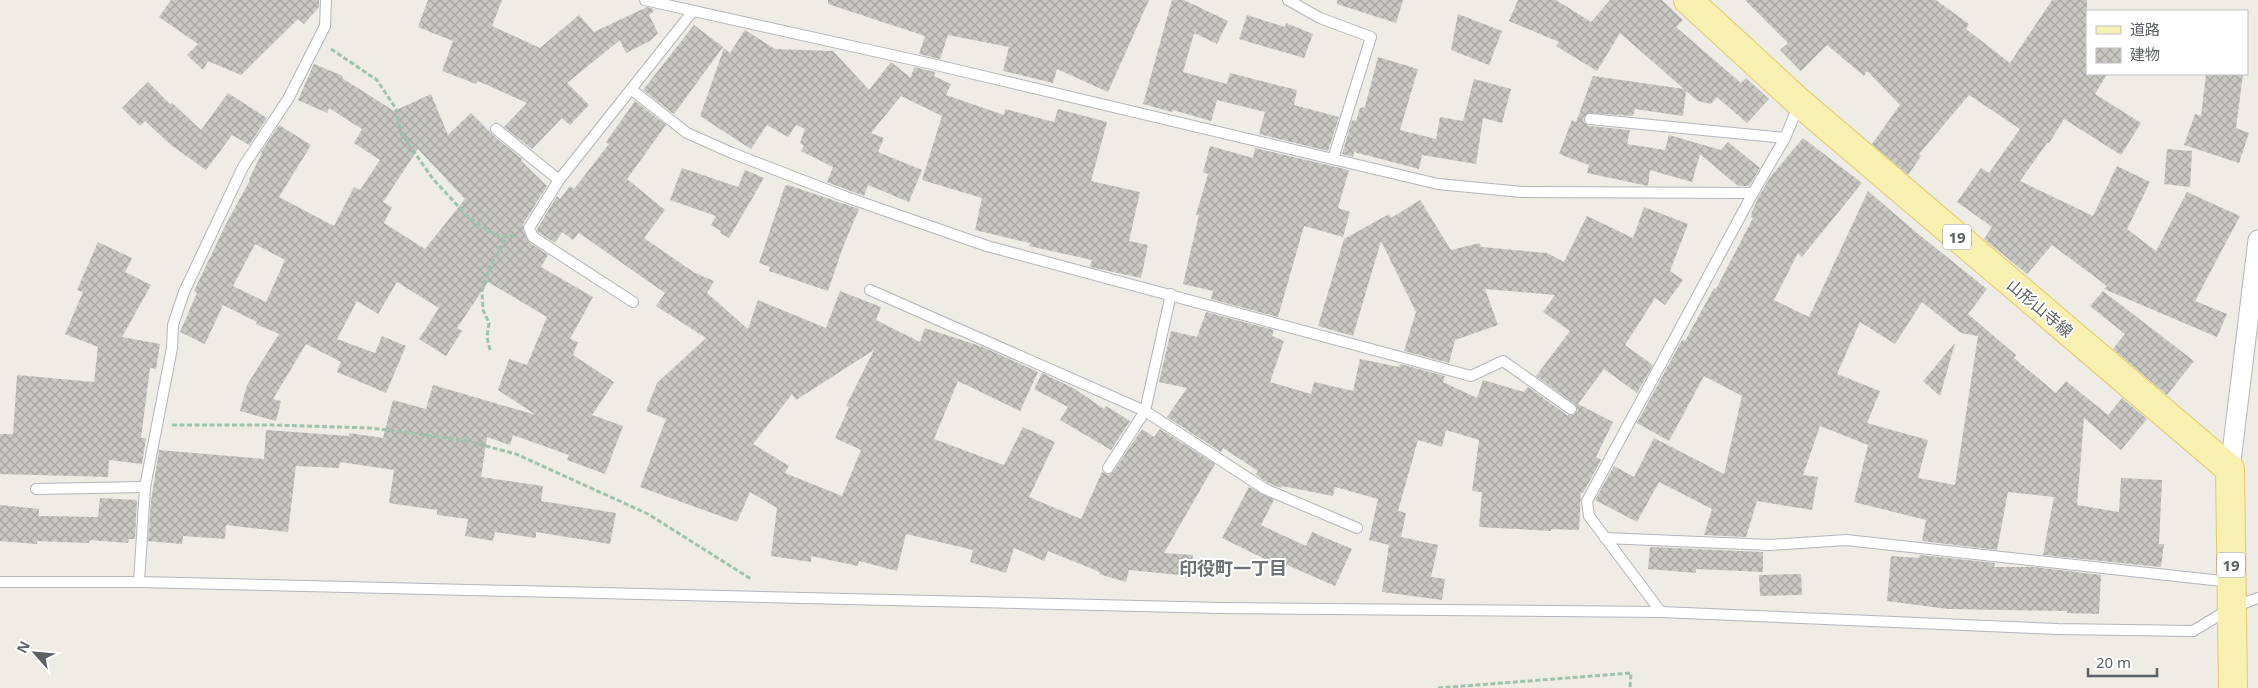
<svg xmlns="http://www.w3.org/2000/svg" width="2258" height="688" font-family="'Noto Sans','Noto Sans JP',sans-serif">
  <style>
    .building { fill: url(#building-cross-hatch); fill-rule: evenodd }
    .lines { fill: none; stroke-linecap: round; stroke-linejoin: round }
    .service-casing { stroke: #b2b5b9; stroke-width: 12 }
    .minor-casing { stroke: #b2b5b9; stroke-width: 21 }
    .primary-casing { stroke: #e3c969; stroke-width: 30 }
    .path { stroke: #9ec3ab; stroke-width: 3; stroke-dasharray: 5 2.5; stroke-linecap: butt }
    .service { stroke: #fff; stroke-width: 10 }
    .minor { stroke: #fff; stroke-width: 19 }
    .primary { stroke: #f7f0b1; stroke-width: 28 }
    .labels { text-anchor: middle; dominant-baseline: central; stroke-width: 4; stroke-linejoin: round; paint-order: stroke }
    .shield { fill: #fff; stroke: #8e9092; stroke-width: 1 }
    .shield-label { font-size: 15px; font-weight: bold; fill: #5d6064 }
    .street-label { font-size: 16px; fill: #5d6064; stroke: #fff }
    .neighbourhood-label { font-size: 18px; font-weight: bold; fill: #6e7176; stroke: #fff }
  </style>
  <defs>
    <pattern id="building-cross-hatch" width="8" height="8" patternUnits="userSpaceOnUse" patternTransform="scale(1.25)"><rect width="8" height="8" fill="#c9c7c2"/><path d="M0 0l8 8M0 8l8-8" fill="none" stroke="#a6a5a1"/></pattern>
  </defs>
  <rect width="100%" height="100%" fill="#eeece5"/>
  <!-- building -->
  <g class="building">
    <polygon points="171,0 319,0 319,7 304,24 298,19 241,75 208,61 203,70 187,55 198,44 159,17"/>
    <polygon points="428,0 502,0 492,26 540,48 579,15 594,32 647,7 653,9 654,11 649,15 658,33 650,41 626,53 620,40 567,83 589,105 570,125 562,118 532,149 504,127 527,103 478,81 476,84 442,71 453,41 418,27"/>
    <polygon points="828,0 1149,0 1108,92 1057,69 1053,83 1003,71 1009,47 948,35 940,59 919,54 925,36 828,4"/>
    <polygon points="1172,0 1184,0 1228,21 1217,44 1194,33 1183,72 1227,84 1230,73 1297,90 1294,105 1339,117 1328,151 1259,134 1265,112 1217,100 1211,121 1173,110 1172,112 1143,104"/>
    <polygon points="1337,0 1403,0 1396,23 1337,4"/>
    <polygon points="1518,0 1556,0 1591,22 1610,0 1662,0 1683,20 1676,27 1741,83 1746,78 1769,99 1747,123 1717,97 1711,104 1698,101 1686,91 1683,116 1635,109 1633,116 1588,113 1583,118 1584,122 1589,126 1630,130 1627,144 1665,150 1669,135 1721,150 1728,142 1760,168 1749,186 1738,186 1700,154 1692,182 1650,170 1648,186 1587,173 1589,165 1559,154 1572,120 1576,122 1593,76 1684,89 1620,33 1597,71 1556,46 1559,42 1509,21"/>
    <polygon points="1745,0 1936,0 1969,24 1966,29 2010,63 2052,0 2087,0 2087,74 2107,74 2095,94 2141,123 2121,155 2064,119 2049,143 2047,143 2020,181 2093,216 2117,166 2150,182 2127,229 2156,251 2187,192 2240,216 2195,301 2227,314 2217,337 2104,289 2107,286 2052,245 2027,274 1984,239 1992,227 1957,202 1981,168 1989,173 2020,129 1969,95 1919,154 1921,156 1908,175 1872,144 1900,105 1867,71 1864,76 1827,45 1801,71 1780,50 1788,43"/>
    <polygon points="1458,14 1502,31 1489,65 1451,50"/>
    <polygon points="1247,15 1285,27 1286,23 1313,34 1304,58 1239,39"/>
    <polygon points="694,25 723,47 674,114 643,90"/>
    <polygon points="745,30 775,49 833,51 869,90 891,62 911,78 914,67 935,72 934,76 951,84 946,95 1004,115 1005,109 1054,122 1058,109 1107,122 1091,181 1140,192 1129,241 1148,245 1141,278 1090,267 1092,260 1029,246 1030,243 975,230 982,198 922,180 942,116 901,96 871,133 884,138 878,152 922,170 909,202 868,185 864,196 827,182 833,167 801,151 804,146 800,143 805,129 796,125 788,137 767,125 751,149 700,116 724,48 730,53"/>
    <polygon points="1378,57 1418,69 1400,130 1436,139 1440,117 1463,121 1474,79 1511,89 1502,123 1483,118 1476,164 1422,155 1419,169 1354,152 1353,157 1342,154 1352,120 1356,121 1360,108 1365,107"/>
    <path d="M314 64 343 76 342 78 394 111 431 94 448 135 471 113 495 137 522 159 521 161 547 186 523 224V231L529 242 548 255 541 267 593 297 570 339 578 342 573 355 614 382 592 415 623 426 605 474 567 460 569 455 513 435 510 445 487 437 481 477 543 486 541 501 616 513 610 544 536 532V538L495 532 493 541 465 536 468 519 437 515V510L389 503 394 470 340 462 339 468 296 466 288 532 226 525 225 539 183 536 182 544 148 541 151 501 159 450 264 459 266 430 349 436V433L383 438 393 400 426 409 433 385 536 415 498 390 509 359 527 365 547 317 488 282 457 328 462 331 446 356 419 339 439 308 397 282 378 314 357 301 337 339 375 353 382 336 406 346 386 393 337 372 341 362 306 344 273 399 281 401 276 421 240 411 247 385 279 334 256 324 257 322 223 305 205 344 180 332 197 293 194 291 226 224 250 180 249 179 262 153 261 152 279 125 311 145 279 197 334 226 354 187 360 190 380 160 354 143 362 129 329 108 327 113 298 100ZM418 149 465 199 425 249 384 223 392 207 383 202ZM255 244 285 260 266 302 233 286Z"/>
    <polygon points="2206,74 2243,74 2236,128 2249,133 2239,163 2184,145 2195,114 2201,116"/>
    <polygon points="148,82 170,104 172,103 201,130 228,93 267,118 249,145 232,135 206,170 171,145 145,121 140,126 122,108"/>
    <path d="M635 101 666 125 627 179 665 210 644 238 695 273 714 281 707 293 748 329 758 300 826 328 840 291 881 307 876 320 920 342 925 328 983 347 1038 372 1020 411 958 381 934 439 1004 465 1023 427 1055 442 1029 497 1081 519 1102 472 1108 475 1113 472 1142 429 1154 437 1160 429 1215 464 1164 553 1193 555 1190 576 1129 570 1126 582 1099 574 1100 572 1048 551 1044 561 1014 548 1006 573 970 562 973 550 906 534 897 571 859 561 858 566 811 556V562L771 556 777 508 750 492 737 522 640 487 666 419 646 411 657 383 706 338 656 306 665 293 579 233 573 240 562 232 555 243 538 232 537 229 557 196 560 199 570 186 574 189 609 144 606 142ZM874 350 846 406 849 407 835 438 861 450 842 496 785 473 789 466 753 444 792 394 796 400Z"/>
    <path d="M1803 138 1862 183 1802 257 1798 253 1774 300 1809 317 1868 191 1917 233 1987 289 1968 314 2016 355 2014 358 2056 393 2066 381 2108 415 2122 398 2147 419 2121 450 2084 418 2077 505 2119 512 2121 478 2162 480 2159 544H2164L2161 567 2043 555 2054 497 2008 492 1997 550 1922 541 1926 520 1854 502 1868 445 1820 426 1803 475 1818 477 1812 510 1757 501 1746 537 1704 535 1712 509 1659 482 1637 522 1595 500 1614 466 1634 477 1654 438 1724 474 1742 396 1704 376 1669 441 1637 423 1682 340 1685 341 1714 288 1716 289 1753 218 1751 217 1752 212 1759 196 1771 176ZM1922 302 1961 333 1978 336 1955 485 1918 478 1928 440 1867 423 1880 391 1837 374 1860 322 1895 344Z"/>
    <polygon points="1210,146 1253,158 1255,148 1349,170 1338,208 1350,212 1343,237 1304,226 1278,317 1211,299 1213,291 1183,284 1199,215 1196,215 1208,174 1203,172"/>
    <polygon points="2167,149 2192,151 2190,187 2164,184"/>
    <polygon points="682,168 738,187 745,170 764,178 729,238 720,233 721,231 711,225 716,216 670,200"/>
    <polygon points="788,185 859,209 843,247 828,291 769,271 770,267 759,263 785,186"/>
    <polygon points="1420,200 1451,250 1480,243 1481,247 1547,253 1564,262 1587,216 1633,238 1644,207 1688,224 1670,271 1683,280 1665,305 1655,298 1625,345 1653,365 1637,393 1604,369 1578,404 1613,422 1596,457 1601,460 1583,493 1581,492 1579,530 1551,529 1551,531 1479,527 1482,492 1472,491 1479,440 1446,430 1442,447 1418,440 1398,511 1406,513 1401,537 1438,545 1431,577 1445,579 1442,600 1382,592 1389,545 1369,540 1378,499 1335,487 1333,496 1282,486 1281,488 1268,483 1256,475 1258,471 1223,448 1221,452 1167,417 1187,388 1159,382 1171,331 1197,337 1206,312 1274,330 1272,336 1284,341 1270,382 1311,394 1314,382 1353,391 1360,359 1399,367 1400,364 1445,376 1443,382 1477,398 1483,380 1524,392 1528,387 1567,415 1574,415 1578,410 1575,404 1536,376 1570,331 1543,312 1555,295 1485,289 1498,325 1455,340 1449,363 1404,351 1416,312 1381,241 1353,336 1318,326 1344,239 1389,214 1391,218"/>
    <polygon points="98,242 132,258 125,272 151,285 122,337 160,344 156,369 150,368 141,438 146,438 142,464 109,460 108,477 0,474 0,434 13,434 17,375 94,382 98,347 65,334 83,292 77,290"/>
    <polygon points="2103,291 2194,361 2167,395 2113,349 2125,334 2090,306"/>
    <polygon points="1955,343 1940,396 1923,381"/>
    <polygon points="1042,373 1075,389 1104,409 1106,406 1130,421 1111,450 1060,420 1068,407 1034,389"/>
    <polygon points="1249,487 1274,500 1261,525 1306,546 1312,532 1352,549 1335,586 1287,565 1285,569 1222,538"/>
    <polygon points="100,498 137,500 135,539 129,539 128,543 90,540 89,543 37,541 37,544 0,541 0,505 39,509 39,516 98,517"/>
    <polygon points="1650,547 1763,552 1763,572 1696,569 1696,573 1648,569"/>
    <polygon points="1920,555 1995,563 1994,567 2034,567 2101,575 2099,614 2067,613 2067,611 1948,609 1887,601 1891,556 1919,558"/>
    <polygon points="1801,574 1802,595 1760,596 1759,575"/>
  </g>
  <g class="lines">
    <defs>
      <g id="service">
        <polyline points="645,0 932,64 1438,184 1522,192 1753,193"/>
        <polyline points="1288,0 1320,18 1371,37 1333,159"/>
        <polyline points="632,90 687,133 732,153 846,197 987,246 1471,376 1503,361 1571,409"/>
        <polyline points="1590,119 1785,138"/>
        <polyline points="496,129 559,180"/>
        <polyline points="870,290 1145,411 1265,489 1357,528"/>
        <polyline points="633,302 533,237 529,228 559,180 693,11"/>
        <polyline points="1108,468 1145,411 1171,294"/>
        <polyline points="36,489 145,487"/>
        <polyline points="1605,538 1770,545 1846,540 2231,582"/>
        <polyline points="0,582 139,582 1221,608 1661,612 2058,629 2193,631 2231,608 2258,598"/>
        <polyline points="139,582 145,487 172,348 173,325 184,292 243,167 288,99 325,26 326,0"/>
        <polyline points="1661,612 1589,516 1587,501 1753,193 1785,138 1799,104"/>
      </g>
      <polyline id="minor" points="2230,469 2258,240"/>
      <polyline id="primary" points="1688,0 1800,103 2230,469 2233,688"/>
    </defs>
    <!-- service casing -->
    <use href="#service" class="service-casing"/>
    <!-- minor casing -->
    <use href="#minor" class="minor-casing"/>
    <!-- primary casing -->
    <use href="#primary" class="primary-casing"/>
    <!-- path -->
    <g class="path">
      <polyline points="331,49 377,80 396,109 401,133 433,179 469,218 499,237 516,235"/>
      <polyline points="490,350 487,337 489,323 483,310 482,291 490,266 506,237"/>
      <polyline points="172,425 272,425 371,428 463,440 516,454 648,514 751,579"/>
      <polyline points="1438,688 1631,673 1630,688"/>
    </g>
    <!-- service -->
    <use href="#service" class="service"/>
    <!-- minor -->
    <use href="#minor" class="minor"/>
    <!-- primary -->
    <use href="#primary" class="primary"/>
  </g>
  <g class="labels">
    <!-- shield labels -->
    <g class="shield">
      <rect x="1943" y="224.5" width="28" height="25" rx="4"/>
      <rect x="2217" y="552.5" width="28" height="25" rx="4"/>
    </g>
    <g class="shield-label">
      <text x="1957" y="237">19</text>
      <text x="2231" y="565">19</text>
    </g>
    <!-- street labels -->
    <g class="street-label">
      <text transform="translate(2040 308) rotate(40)">山形山寺線</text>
    </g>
    <!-- neighbourhood labels -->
    <g class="neighbourhood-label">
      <text x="1233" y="568">印役町一丁目</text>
    </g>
  </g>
  <!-- legend -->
  <rect x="2086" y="10" width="162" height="65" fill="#ffffff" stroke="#bebfc1"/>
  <rect x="2096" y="26" width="25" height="8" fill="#f7f0b1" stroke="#bebfc1"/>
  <text x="2130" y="35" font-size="15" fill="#5d6064">道路</text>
  <rect x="2096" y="48" width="25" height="15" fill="url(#building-cross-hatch)" stroke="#bebfc1"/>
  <text x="2130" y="60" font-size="15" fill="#5d6064">建物</text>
  <!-- north arrow -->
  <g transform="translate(35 653) rotate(297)" stroke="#ffffff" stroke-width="4" paint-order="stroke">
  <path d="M0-4L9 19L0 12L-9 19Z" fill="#5d6064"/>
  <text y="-8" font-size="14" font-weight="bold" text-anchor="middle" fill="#5d6064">N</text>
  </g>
  <!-- scale -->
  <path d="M2088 668v8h69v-8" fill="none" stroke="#5d6064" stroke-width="2.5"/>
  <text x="2096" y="668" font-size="15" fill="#5d6064" stroke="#ffffff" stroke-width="4" paint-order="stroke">20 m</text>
</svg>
